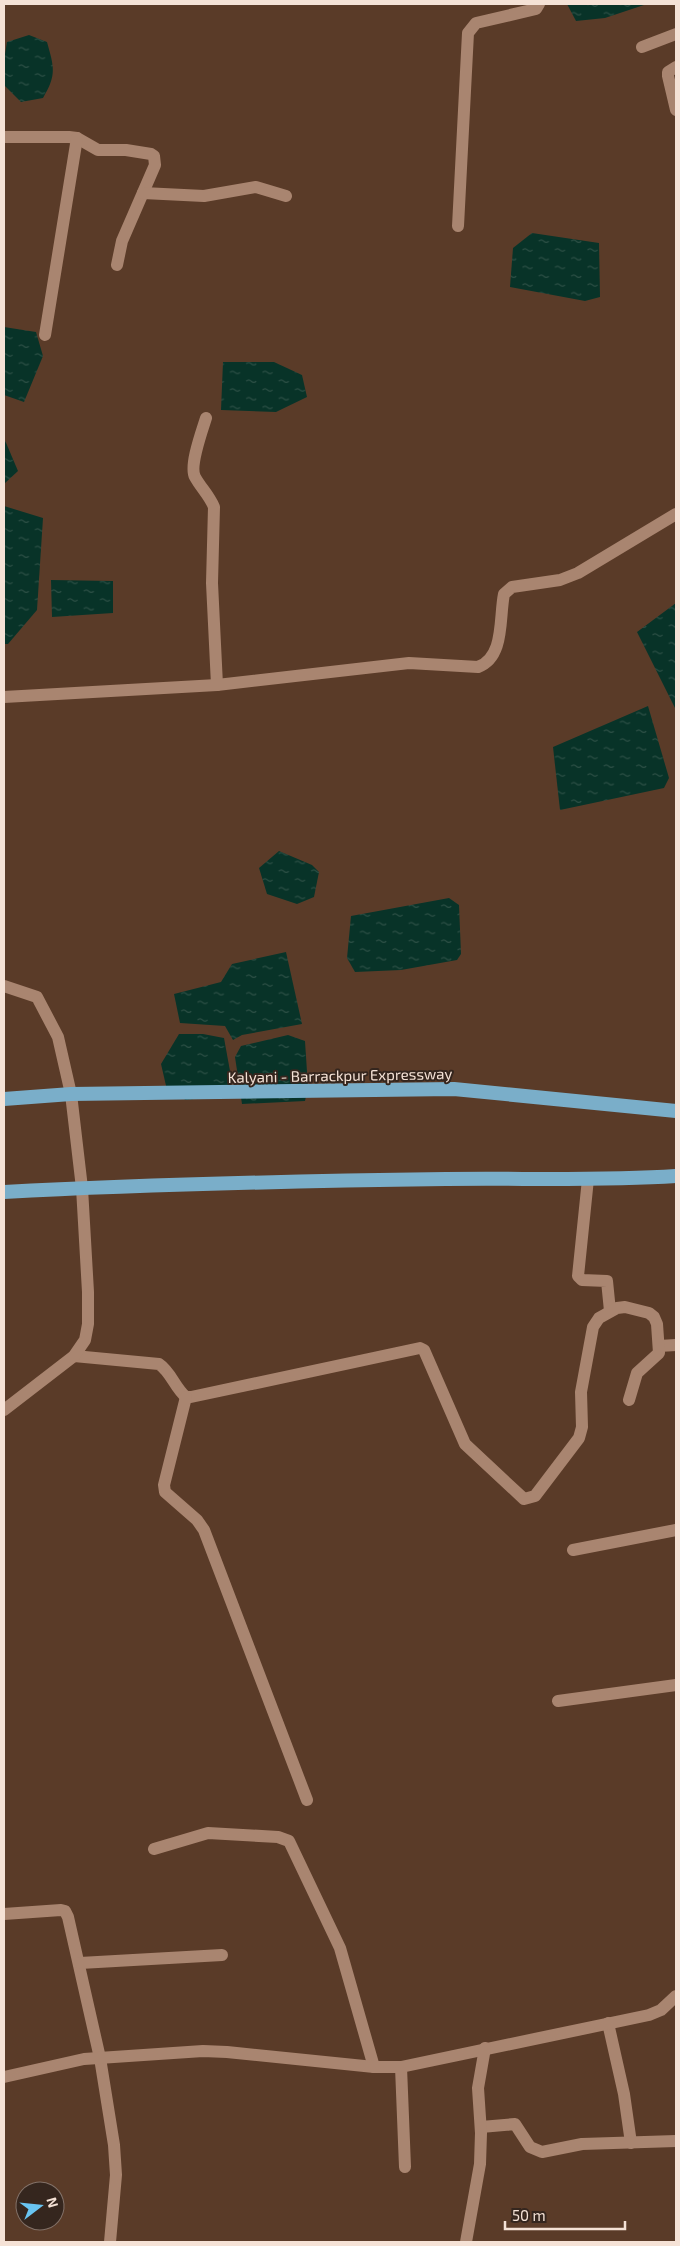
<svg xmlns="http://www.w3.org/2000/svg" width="680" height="2246" font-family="'Exo 2',sans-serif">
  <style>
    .water { fill: url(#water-ripples) }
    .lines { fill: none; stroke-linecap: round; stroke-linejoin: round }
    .minor { stroke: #a98570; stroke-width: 12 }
    .tertiary { stroke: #a98570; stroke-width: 12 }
    .trunk { stroke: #7aaec9; stroke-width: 14 }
    .labels { text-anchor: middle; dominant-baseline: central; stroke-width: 4; stroke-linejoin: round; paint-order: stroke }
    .street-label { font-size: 15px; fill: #f5e2d6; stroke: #35261e }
  </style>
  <defs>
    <pattern id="water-ripples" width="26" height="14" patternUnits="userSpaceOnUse" patternTransform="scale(1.25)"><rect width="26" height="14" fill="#083328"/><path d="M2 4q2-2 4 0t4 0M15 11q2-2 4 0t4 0" fill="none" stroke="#2d5046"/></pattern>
  </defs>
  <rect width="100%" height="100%" fill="#5a3b28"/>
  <!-- water -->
  <g class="water">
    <polygon points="567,4 647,4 605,18 576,21"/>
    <path d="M29 35 47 42C54 67 57 75 43 98L21 102 4 85V60L7 42Z"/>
    <polygon points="532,233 599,243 600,297 585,301 510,287 513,248"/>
    <polygon points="4,327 36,332 43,356 24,402 4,395"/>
    <polygon points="223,362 274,362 302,375 307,397 276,412 221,410"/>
    <polygon points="4,438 18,471 4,484"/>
    <polygon points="4,506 43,518 37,610 8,644 4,644"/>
    <polygon points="51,580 113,581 113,613 52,617"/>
    <polygon points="676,603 676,710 637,632"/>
    <polygon points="648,706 669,778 664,788 560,810 553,747"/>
    <polygon points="279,851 312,865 319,872 314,897 297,904 267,894 259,868"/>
    <polygon points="449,898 459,905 461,954 457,960 401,970 355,972 347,958 351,916"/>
    <polygon points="286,952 302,1024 242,1035 233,1040 225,1026 180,1023 174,994 221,982 232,964"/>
    <polygon points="179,1034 203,1034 224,1038 232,1082 224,1095 186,1100 167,1090 161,1064"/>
    <polygon points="288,1035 305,1041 308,1087 305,1101 242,1104 235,1057 241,1046"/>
  </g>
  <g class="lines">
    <!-- minor -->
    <g class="minor">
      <polyline points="642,47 676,34"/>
      <polyline points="676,67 668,72 668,76 676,110"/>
      <polyline points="4,137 69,137 77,138 98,150 126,150 151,154 154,156 155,165 122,241 117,265"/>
      <polyline points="143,193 204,196 256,187 286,196"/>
      <polyline points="458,226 468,33 476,23 536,9 539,4"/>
      <polyline points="45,335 77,138"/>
      <path d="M206 418C202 431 189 466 195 477 201 488 209 495 214 507L212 583 217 685"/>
      <path d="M4 697 217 685 409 663 478 667C505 657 499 618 504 594L512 587 560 580 578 573 676 514"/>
      <polyline points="588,1179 578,1276 582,1280 607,1281 610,1311"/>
      <polyline points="659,1346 676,1345"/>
      <path d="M74 1356 159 1364C171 1372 175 1388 186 1397H191L420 1348 424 1350 465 1444 524 1499 535 1496 579 1438 582 1427 581 1392 593 1327 599 1318 617 1308 625 1307 649 1313 654 1317 657 1324 659 1353 637 1373 629 1400"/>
      <polyline points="186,1397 164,1485 165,1492 197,1520 204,1530 307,1800"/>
      <polyline points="4,1410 74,1356 85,1340 88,1324 88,1292 82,1188"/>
      <polyline points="573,1550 676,1530"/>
      <polyline points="558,1701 676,1685"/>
      <polyline points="154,1849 208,1833 278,1837 289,1841 340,1948 374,2067"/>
      <polyline points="4,1914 61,1910 65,1911 68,1917 100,2058 114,2145 116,2175 110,2242"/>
      <polyline points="80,1963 222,1955"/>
      <polyline points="608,2023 624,2094 631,2143"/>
      <polyline points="401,2067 405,2167"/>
      <polyline points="4,2077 84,2059 203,2051 227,2052 374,2067 401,2067 649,2015 661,2010 676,1996"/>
      <polyline points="481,2127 515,2124 530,2147 542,2152 582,2144 676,2141"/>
      <polyline points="466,2242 480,2164 481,2133 478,2088 485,2048"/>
    </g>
    <!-- tertiary -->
    <polyline class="tertiary" points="4,986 37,997 58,1037 71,1094 82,1188"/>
    <!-- trunk -->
    <g class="trunk">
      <polyline points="4,1099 71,1094 454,1089 676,1111"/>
      <path d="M4 1192C151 1184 299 1181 446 1179 523 1178 600 1181 676 1176"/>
    </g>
  </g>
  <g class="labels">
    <!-- street labels -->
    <g class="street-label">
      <text transform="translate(340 1075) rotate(-1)">Kalyani - Barrackpur Expressway</text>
    </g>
  </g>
  <!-- border -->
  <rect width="680" height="2246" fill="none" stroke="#f5e2d6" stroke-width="10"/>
  <!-- north arrow -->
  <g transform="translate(40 2206) rotate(74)"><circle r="24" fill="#35261e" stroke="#827168"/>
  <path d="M0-4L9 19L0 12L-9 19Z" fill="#69c4f1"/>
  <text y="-8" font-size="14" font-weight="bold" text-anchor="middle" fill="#f5e2d6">N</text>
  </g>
  <!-- scale -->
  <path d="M505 2221v8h120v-8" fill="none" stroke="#f5e2d6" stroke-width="2.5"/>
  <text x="512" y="2221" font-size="15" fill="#f5e2d6" stroke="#35261e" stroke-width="4" paint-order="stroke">50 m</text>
</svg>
